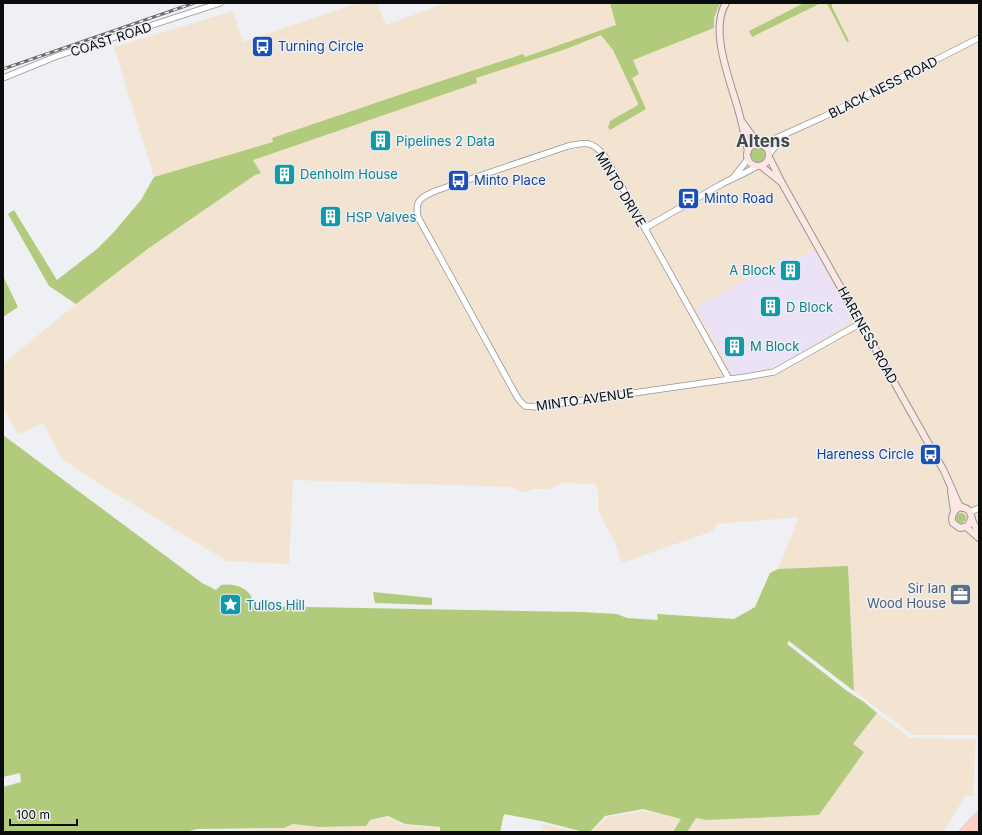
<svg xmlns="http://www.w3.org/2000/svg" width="982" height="835" font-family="Inter,sans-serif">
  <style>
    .industrial { fill: #f3e4d1 }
    .education { fill: #ebe2f7 }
    .green { fill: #b2ca7b }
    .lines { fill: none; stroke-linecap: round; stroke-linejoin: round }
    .tertiary-casing { stroke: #949699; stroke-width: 7 }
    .secondary-casing { stroke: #949699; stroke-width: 8 }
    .primary-casing { stroke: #c9caca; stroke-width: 8 }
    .tertiary { stroke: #fff; stroke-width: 5.5 }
    .secondary { stroke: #fee7e3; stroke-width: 6 }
    .primary { stroke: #fccfc7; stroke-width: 7 }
    .rail-casing { stroke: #6b6d6e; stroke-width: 3 }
    .rail { stroke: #eef0f3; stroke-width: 1.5; stroke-dasharray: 4.5; stroke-linecap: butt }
    .labels { text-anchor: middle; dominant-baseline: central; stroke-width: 3; stroke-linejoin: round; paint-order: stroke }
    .street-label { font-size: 13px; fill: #0b0c0d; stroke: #eef0f3 }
    .transit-label { font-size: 13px; fill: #164399; stroke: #eef0f3; text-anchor: start }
    .culture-label { font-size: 13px; fill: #0d838f; stroke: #eef0f3; text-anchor: start }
    .service-label { font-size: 13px; fill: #4e5e75; stroke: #eef0f3; text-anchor: end }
    .district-label { font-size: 17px; font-weight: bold; fill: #454749; stroke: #eef0f3 }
  </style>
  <rect width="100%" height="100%" fill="#eef0f3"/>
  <!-- industrial -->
  <g class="industrial">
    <polygon points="358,3 377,3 386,25 446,3 979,3 979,735 913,735 854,691 848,566 778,569 799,517 717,524 713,531 621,563 616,545 598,511 598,490 596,484 563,483 548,489 533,489 526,492 519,491 513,487 293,480 289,564 227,561 98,483 62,459 43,423 18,434 3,408 3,364 76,304 149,248 255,175 261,173 253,160 273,142 154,177 114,47 233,11 243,42"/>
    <polygon points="877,713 910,738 976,739 973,796 965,796 944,832 592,832 607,817 643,811 706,820 864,752 853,745"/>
    <polygon points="388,817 404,825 439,828 439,832 222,832 284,828 293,824 319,827 366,826 370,821"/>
    <polygon points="543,824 579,832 541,832"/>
  </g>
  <!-- education -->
  <polygon class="education" points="814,250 851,317 850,322 782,365 755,371 743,377 734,376 696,308 788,256 792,262"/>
  <!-- green -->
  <g class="green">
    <polygon points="610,3 720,3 714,18 714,28 633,60 639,74 632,78 646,109 610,130 608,127 610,121 638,105 638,103 613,50 601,35 566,49 476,78 477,83 253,160 261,173 255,175 149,248 76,304 49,286 8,214 14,210 57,280 97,249 113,233 141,200 154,177 273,142 272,138 405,93 523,54 525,57 616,25"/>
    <polygon points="804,3 821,3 752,37 749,31"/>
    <polygon points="826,3 832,3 832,7 849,41 847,42 829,7"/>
    <circle cx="758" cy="155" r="7"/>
    <polygon points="3,276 18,307 3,317"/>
    <path d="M3 435 202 583 216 590 221 585C231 583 245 586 251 596 252 599 252 603 252 606L582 612 617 614 627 618 658 620 657 614 734 619 755 607 770 573 778 569 848 566 854 691 789 641 787 644 847 691 864 702 877 713 853 744 864 752 819 815 706 820 696 818 687 832H673L681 819 643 809 605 816 590 832H584L541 821 504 814 500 832H440V827L405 824 388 816 370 820 366 826 319 827 293 824 284 828 197 829 186 832H3V787L21 782 20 773 3 777Z"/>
    <circle cx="961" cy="518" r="5"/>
    <polygon points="373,592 432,598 432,605 375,603"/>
  </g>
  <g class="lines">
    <defs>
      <g id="tertiary">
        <polyline points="3,78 57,56 220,3"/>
        <polyline points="761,145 823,117 979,38"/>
        <polyline points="769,154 786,134"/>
        <polyline points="733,178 748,159"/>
        <path d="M645 228 720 185C732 178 745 174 757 166"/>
        <path d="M729 379 604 155C592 141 585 142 568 146L438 190C423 196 414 199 418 217L516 395 520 401 525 406 536 407 745 377 774 372 861 323"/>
        <polyline points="970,512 979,508"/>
      </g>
      <g id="secondary">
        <path d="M726 3C709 30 730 80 738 109 742 123 745 137 748 151"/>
        <polyline points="743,123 758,144"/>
        <circle cx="758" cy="155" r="11"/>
        <polyline points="769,157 782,183 944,471 959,505 963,508"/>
        <polyline points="761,166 781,182"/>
        <polyline points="951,491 954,511"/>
        <path d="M971 519 968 526 960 528 953 523C949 514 959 502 968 510 972 513 971 518 973 522 974 525 977 529 979 533"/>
        <polyline points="966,527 979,538"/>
      </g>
      <g id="primary">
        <polyline points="963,832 979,815"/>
        <polyline points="973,832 979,826"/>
      </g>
    </defs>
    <!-- tertiary casing -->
    <use href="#tertiary" class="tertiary-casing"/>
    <!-- secondary casing -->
    <use href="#secondary" class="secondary-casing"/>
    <!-- primary casing -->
    <use href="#primary" class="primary-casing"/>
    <!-- tertiary -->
    <use href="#tertiary" class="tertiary"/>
    <!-- secondary -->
    <use href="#secondary" class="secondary"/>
    <!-- primary -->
    <use href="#primary" class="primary"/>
    <defs>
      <polyline id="rail" points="3,69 194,3"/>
    </defs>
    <!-- rail casing -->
    <use href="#rail" class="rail-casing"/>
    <!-- rail -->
    <use href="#rail" class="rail"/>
  </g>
  <!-- icons -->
  <defs>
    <symbol id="bus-square" viewBox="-11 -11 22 22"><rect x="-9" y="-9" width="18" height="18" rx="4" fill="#1a4fb4" stroke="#eef0f3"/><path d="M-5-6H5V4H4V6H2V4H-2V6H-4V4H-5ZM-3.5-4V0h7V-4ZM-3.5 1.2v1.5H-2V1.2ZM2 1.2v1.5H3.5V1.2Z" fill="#fff"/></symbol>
    <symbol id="building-square" viewBox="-11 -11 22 22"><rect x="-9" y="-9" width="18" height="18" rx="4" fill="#0f9aa8" stroke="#eef0f3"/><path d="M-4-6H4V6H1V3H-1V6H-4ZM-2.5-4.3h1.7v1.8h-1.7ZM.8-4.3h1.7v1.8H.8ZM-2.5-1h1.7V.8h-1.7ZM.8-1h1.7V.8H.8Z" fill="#fff"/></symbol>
    <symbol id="office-square" viewBox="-11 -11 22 22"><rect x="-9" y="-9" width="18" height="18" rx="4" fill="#5c6f8a" stroke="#eef0f3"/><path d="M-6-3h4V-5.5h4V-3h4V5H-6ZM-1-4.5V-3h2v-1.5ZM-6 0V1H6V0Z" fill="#fff"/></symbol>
    <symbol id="sight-square" viewBox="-11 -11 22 22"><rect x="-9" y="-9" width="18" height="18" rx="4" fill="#0f9aa8" stroke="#eef0f3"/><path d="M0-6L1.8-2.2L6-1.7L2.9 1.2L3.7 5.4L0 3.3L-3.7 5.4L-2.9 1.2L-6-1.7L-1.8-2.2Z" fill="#fff"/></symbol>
  </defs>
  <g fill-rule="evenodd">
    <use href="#bus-square" x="250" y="34" width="25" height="25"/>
    <use href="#building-square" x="368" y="128" width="25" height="25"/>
    <use href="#building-square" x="272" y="162" width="25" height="25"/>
    <use href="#bus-square" x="446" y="168" width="25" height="25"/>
    <use href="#bus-square" x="676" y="186" width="25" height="25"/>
    <use href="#building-square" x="318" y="204" width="25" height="25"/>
    <use href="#building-square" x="778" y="258" width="25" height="25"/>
    <use href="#building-square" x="758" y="294" width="25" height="25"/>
    <use href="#building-square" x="722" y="334" width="25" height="25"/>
    <use href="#bus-square" x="918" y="442" width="25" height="25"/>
    <use href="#office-square" x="948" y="582" width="25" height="25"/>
    <use href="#sight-square" x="218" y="592" width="25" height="25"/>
  </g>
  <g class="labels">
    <!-- street labels -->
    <g class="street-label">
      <text transform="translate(111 39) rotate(-18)">COAST ROAD</text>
      <text transform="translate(883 87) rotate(-27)">BLACK NESS ROAD</text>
      <text transform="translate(621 189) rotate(59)">MINTO DRIVE</text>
      <text transform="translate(868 335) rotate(61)">HARENESS ROAD</text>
      <text transform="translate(585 399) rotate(-8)">MINTO AVENUE</text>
    </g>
    <!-- transit labels -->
    <g class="transit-label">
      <text x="278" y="46">Turning Circle</text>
      <text x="474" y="180">Minto Place</text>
      <text x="704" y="198">Minto Road</text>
      <text x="914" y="454" text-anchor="end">Hareness Circle</text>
    </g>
    <!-- culture labels -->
    <g class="culture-label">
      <text x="396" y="141">Pipelines 2 Data</text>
      <text x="300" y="174">Denholm House</text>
      <text x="346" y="217">HSP Valves</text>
      <text x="776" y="270" text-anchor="end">A Block</text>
      <text x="786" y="307">D Block</text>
      <text x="750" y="346">M Block</text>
      <text x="246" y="605">Tullos Hill</text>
    </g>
    <!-- service labels -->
    <g class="service-label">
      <text x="946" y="588">Sir Ian<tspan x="946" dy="15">Wood House</tspan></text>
    </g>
    <!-- district labels -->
    <g class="district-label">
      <text x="763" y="141">Altens</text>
    </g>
  </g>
  <!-- border -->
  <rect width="982" height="835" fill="none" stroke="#0b0c0d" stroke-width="8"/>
  <!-- scale -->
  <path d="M10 819v6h67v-6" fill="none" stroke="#0b0c0d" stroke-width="2"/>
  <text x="16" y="819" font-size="12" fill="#0b0c0d" stroke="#eef0f3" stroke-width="3" paint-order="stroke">100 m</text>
</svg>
